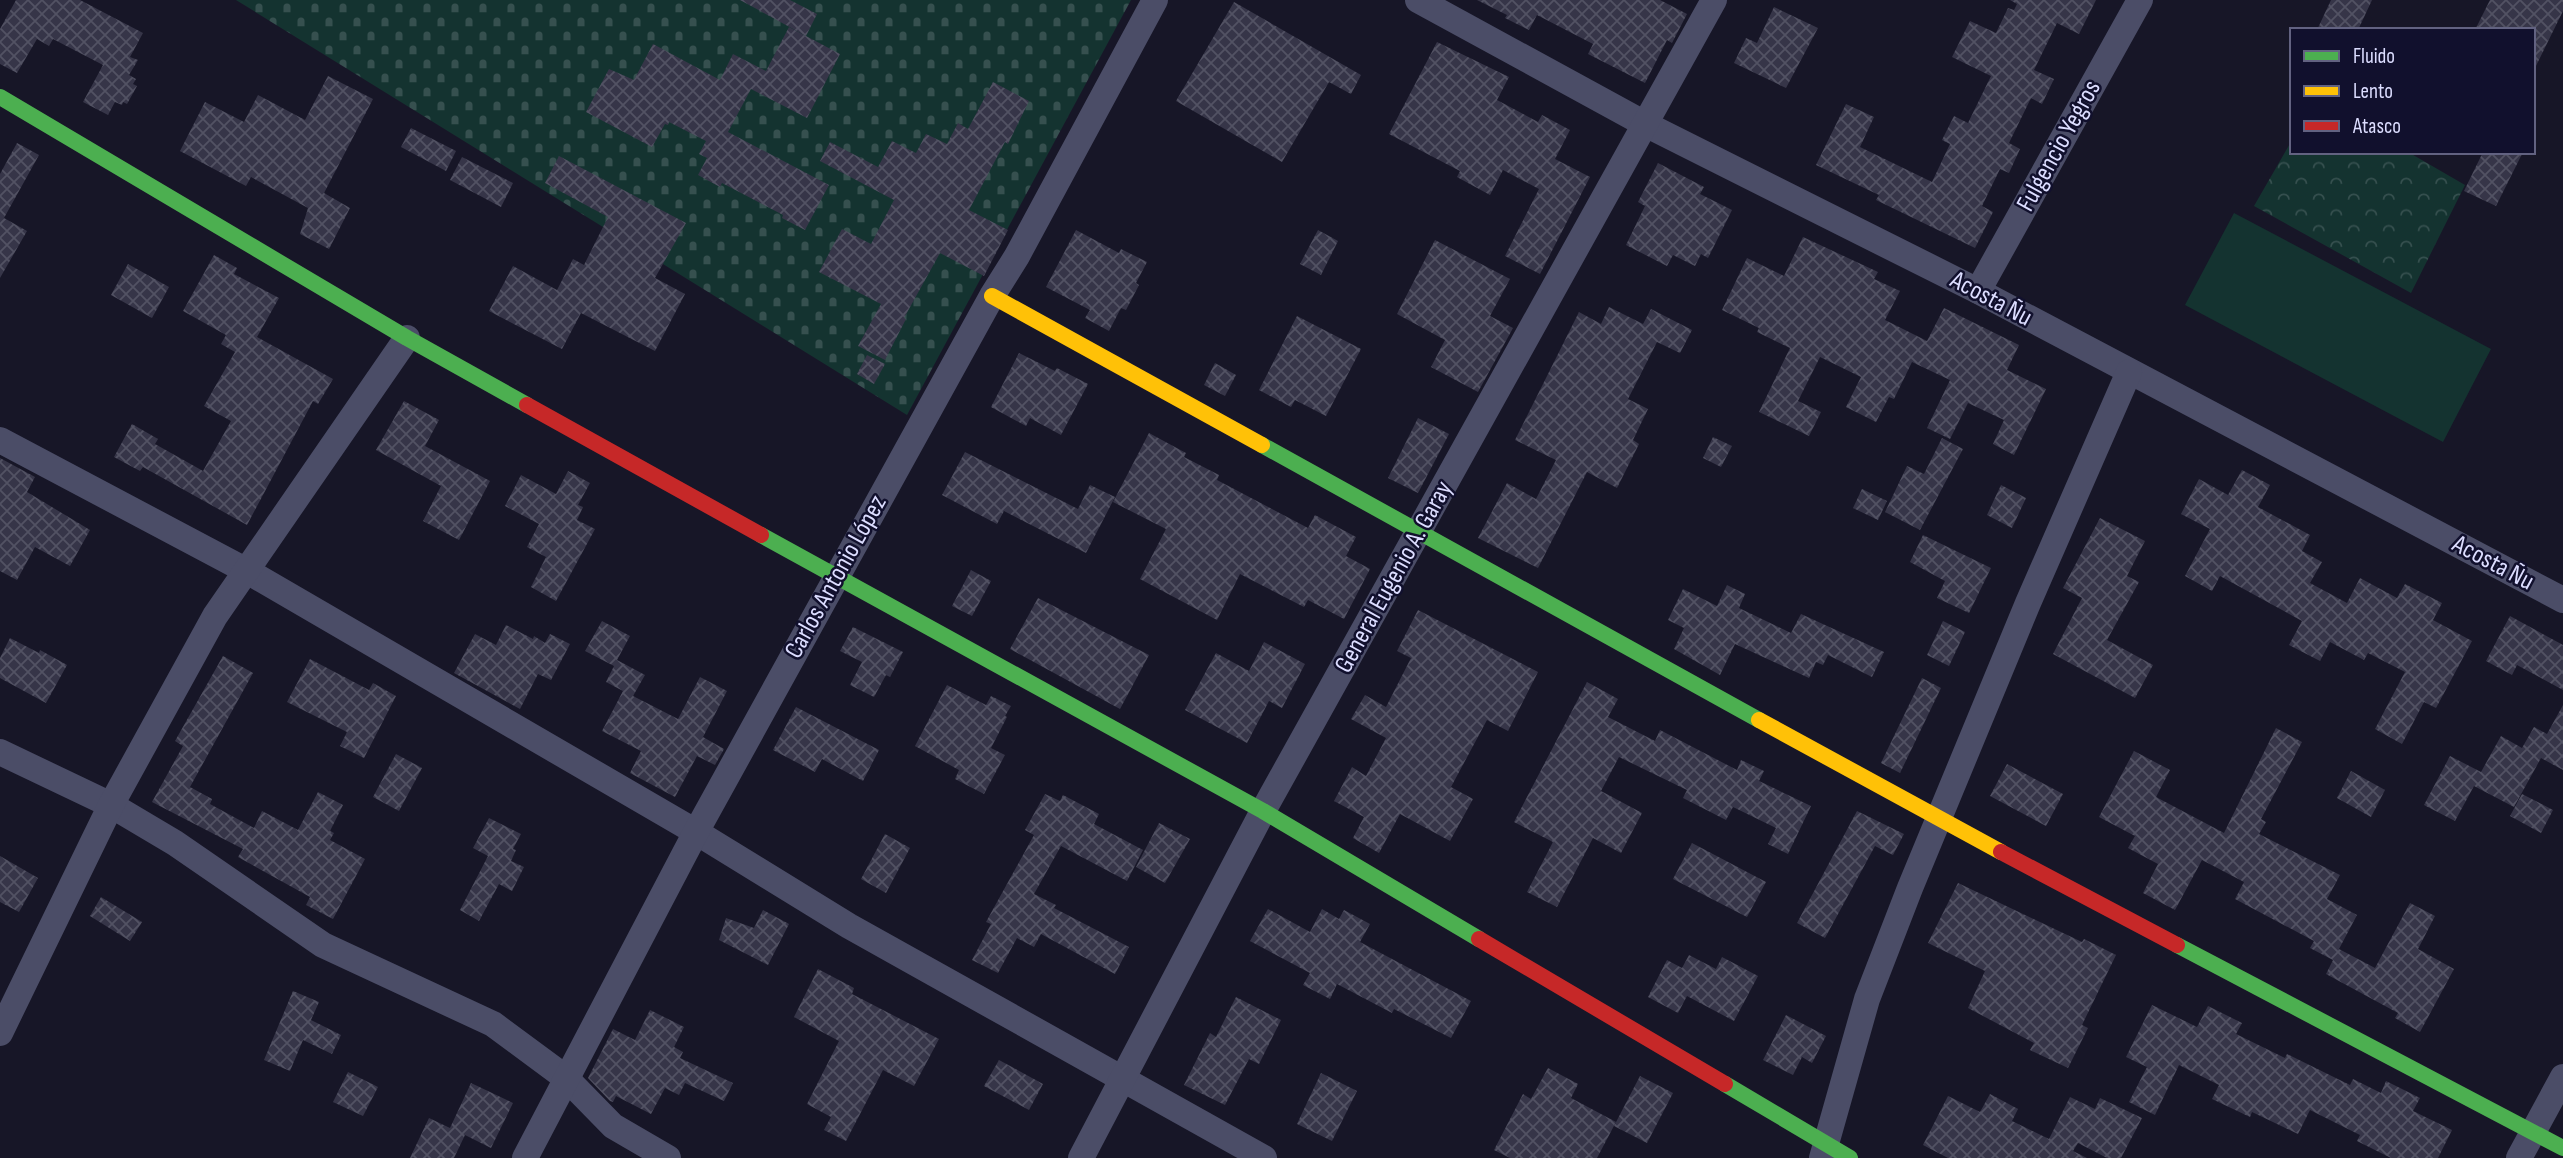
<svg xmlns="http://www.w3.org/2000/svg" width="2563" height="1158" font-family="'Sofia Sans Condensed',sans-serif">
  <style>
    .forest { fill: url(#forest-crowns) }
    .cemetery { fill: url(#cemetery-stones) }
    .park { fill: #143330 }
    .building { fill: url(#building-cross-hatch) }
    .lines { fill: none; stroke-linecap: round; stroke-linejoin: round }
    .street { stroke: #4b4d67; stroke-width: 26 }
    .fast { stroke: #4caf50; stroke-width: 16 }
    .slow { stroke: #ffc107; stroke-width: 16 }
    .jam { stroke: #c62828; stroke-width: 16 }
    .labels { text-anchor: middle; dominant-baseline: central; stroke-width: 5; stroke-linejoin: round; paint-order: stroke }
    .street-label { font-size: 26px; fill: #dcddff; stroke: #11102d }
  </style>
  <defs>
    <pattern id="forest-crowns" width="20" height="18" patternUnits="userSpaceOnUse" patternTransform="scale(1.75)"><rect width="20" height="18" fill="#143330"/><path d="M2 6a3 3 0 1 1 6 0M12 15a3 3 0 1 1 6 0" fill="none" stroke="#36504f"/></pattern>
    <pattern id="cemetery-stones" width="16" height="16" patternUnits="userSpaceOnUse" patternTransform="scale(1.75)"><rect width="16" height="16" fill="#143330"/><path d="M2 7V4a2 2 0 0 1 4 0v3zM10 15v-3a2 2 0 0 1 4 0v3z" fill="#36504f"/></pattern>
    <pattern id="building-cross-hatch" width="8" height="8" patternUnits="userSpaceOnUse" patternTransform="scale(1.75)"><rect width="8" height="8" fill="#363548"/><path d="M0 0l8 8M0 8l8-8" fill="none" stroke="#525263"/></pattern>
  </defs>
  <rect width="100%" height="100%" fill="#171627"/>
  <!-- forest -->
  <polygon class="forest" points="2292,140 2292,152 2408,152 2465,185 2411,293 2254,206"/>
  <!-- cemetery -->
  <polygon class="cemetery" points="236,0 1131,0 907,415"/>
  <!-- park -->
  <polygon class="park" points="2234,213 2491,349 2443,442 2185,305"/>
  <!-- building -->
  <g class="building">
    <polygon points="16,0 80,0 143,33 130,57 138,60 129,75 136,79 133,84 137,86 127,104 123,102 122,105 115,102 108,115 83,102 103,65 53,39 49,46 37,39 17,73 0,64 0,29"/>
    <polygon points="740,0 790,0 817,14 806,36"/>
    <polygon points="1477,0 1660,0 1687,14 1672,43 1667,40 1645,83 1588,54 1593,44 1537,15 1529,30 1505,18 1507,15"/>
    <polygon points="2010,0 2096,0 2079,34 2057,23 2034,70 2054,79 2042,104 2031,98 2009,143 2020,149 2009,173 2000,169 1982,206 1993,212 1975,248 1876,200 1879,195 1816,165 1846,104 1874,117 1860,147 1932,182 1950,144 1942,140 1954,116 1968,123 1991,76 1952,57 1970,21 1996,33 2008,8 2014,10 2017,4"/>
    <polygon points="2331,0 2372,0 2358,30 2317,30"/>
    <polygon points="2490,0 2563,0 2563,11 2533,72 2533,30 2475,30"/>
    <polygon points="1234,2 1361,75 1351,94 1329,82 1282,162 1176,101"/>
    <polygon points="1774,7 1818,28 1786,88 1734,63 1746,38 1757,43"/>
    <polygon points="789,27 840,54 807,118 751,89 728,132 829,185 805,230 782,218 783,215 722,183 720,187 698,175 707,158 699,154 706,141 669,122 668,125 665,124 652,147 586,112 609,69 634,80 653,44 720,80 733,54 766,71"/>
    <polygon points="1437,42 1509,77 1497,100 1538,122 1542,115 1570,130 1555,159 1590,177 1540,274 1505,256 1539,189 1503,170 1490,195 1457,177 1460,171 1389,134"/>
    <polygon points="328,76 373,99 324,193 350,208 329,249 300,234 308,208 251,177 246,186 180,151 205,102 244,122 258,95 305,120"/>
    <polygon points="993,82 1029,101 1008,144 1005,142 969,210 1008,230 984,276 940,253 904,318 906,319 885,360 858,346 881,304 819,272 842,229 871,244 894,200 820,161 830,142 878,167 892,141 916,153 926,134 947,144 958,123 968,129"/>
    <polygon points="411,128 456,151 446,171 401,147"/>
    <polygon points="17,143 39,155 4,218 27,231 0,278 0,174"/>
    <polygon points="2483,152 2523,152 2496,206 2464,191"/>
    <polygon points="559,156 686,223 655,278 685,294 655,351 581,313 562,349 489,311 513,266 557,290 573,259 584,265 608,217 545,183"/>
    <polygon points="462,157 513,183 501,207 450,180"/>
    <polygon points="1658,163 1704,187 1700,194 1732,210 1708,258 1701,254 1695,266 1673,255 1667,266 1626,245 1645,206 1638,202"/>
    <polygon points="1076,230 1119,253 1121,249 1147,262 1136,283 1139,285 1126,310 1121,308 1109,331 1085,318 1090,310 1046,287"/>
    <polygon points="1318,230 1338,241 1321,275 1300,264"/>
    <polygon points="1803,237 1878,272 1874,279 1900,291 1885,320 1927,341 1944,308 2019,345 2007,370 2046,389 2014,455 1993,444 2004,420 1968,403 1950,439 1927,428 1950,380 1912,362 1894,399 1889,397 1876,422 1846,407 1861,377 1820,357 1798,401 1821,412 1809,436 1759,412 1790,348 1757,332 1759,328 1722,310 1747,258 1784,276"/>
    <polygon points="1435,240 1510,279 1490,316 1513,328 1478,392 1431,367 1445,340 1397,314"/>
    <polygon points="214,255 237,268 234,274 279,298 257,337 333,379 318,404 313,401 247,525 143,467 140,471 114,457 132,424 158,439 155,444 203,471 231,421 204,406 235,352 221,344 226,335 183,311"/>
    <polygon points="128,264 169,287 152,318 111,295"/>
    <polygon points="1609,307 1643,324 1651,309 1692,330 1680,353 1657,342 1628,399 1648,409 1633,440 1639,444 1617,488 1587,472 1538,568 1478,538 1507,483 1536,499 1556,460 1515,440 1579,312 1601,324"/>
    <polygon points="1297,316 1361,349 1326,416 1295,400 1291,407 1259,390"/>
    <polygon points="1019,353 1055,371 1057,368 1088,384 1061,435 1030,418 1026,426 991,407"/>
    <polygon points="867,355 885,364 874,384 857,374"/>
    <polygon points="1215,363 1236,375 1225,396 1204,385"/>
    <polygon points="404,401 439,420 425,446 490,481 459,540 423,521 441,486 376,450"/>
    <polygon points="1418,418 1449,434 1418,493 1388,478"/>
    <polygon points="1149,433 1186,453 1184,457 1219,475 1217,480 1308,528 1315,515 1356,537 1346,556 1370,569 1344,619 1308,600 1304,607 1240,574 1217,620 1140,579 1166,529 1113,502"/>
    <polygon points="1713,437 1732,446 1721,467 1703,458"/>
    <polygon points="1942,438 1963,449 1920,530 1885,512 1907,466 1924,474"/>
    <polygon points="965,452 1078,509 1090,485 1115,497 1086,553 1004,511 997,524 942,495"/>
    <polygon points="0,458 35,477 27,492 90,530 70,566 35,547 17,580 0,571"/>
    <polygon points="2242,470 2270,485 2258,507 2310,535 2302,551 2322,562 2310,583 2347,603 2360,578 2397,598 2405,584 2442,603 2433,620 2472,641 2436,708 2424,702 2402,744 2375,729 2405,672 2368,653 2364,660 2330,642 2320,661 2289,645 2302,621 2220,576 2212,591 2185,576 2210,529 2181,514 2199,479 2228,495"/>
    <polygon points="568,471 590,483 578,505 583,507 577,520 595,529 556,601 531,587 546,557 527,547 539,524 505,506 521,475 556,494"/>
    <polygon points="2001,485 2026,498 2012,528 1987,515"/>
    <polygon points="1862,489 1887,501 1878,520 1853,508"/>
    <polygon points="2100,518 2145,541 2127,576 2139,582 2107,640 2153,665 2135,698 2053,654 2082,598 2063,588"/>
    <polygon points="1923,535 1991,568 1969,613 1937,598 1945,581 1910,562"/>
    <polygon points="971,570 991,581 972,616 952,606"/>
    <polygon points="1727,585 1745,594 1739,608 1791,633 1801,614 1884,652 1872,677 1828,655 1823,665 1816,662 1809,678 1735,644 1720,675 1674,649 1684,628 1668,620 1683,589 1717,606"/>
    <polygon points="1038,598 1149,655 1120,709 1010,649"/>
    <polygon points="1418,610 1538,672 1508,731 1487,720 1451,787 1473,799 1450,841 1400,814 1379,853 1353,838 1364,817 1334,801 1352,767 1366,776 1386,738 1351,719 1365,695 1386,707 1411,658 1397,651"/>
    <polygon points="2510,616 2563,645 2563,690 2517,665 2512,675 2486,661"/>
    <polygon points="602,621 630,636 617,660 645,675 633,696 678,719 700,677 727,691 703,737 724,749 715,765 697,756 675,797 630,773 641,751 602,731 623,691 606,682 614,666 585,651"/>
    <polygon points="1943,621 1965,632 1949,666 1927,655"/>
    <polygon points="506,625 533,639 534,636 545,643 550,634 570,644 551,680 538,674 520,709 454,673 475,634 496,645"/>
    <polygon points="853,627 903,652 890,677 886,675 874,697 850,685 862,662 840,651"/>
    <polygon points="10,638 39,653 40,650 67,665 46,703 0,678 0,658"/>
    <polygon points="1264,642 1305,664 1282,708 1269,701 1247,743 1185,710 1216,653 1249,671"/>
    <polygon points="223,656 253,673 190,787 212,799 210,804 254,828 262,811 298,830 318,792 343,805 330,831 334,833 330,840 365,859 333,919 306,905 310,897 238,857 243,849 152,802 183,746 175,741"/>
    <polygon points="310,659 369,690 373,683 396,696 364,758 340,746 347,732 287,702"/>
    <polygon points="1922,678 1941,688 1900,773 1881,763"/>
    <polygon points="1587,682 1618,699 1608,717 1655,741 1660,730 1737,770 1741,760 1764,771 1759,781 1811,806 1788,854 1768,844 1776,828 1733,807 1726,820 1683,798 1687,790 1619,757 1601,791 1642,813 1621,853 1593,838 1557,907 1527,892 1553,842 1514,822"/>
    <polygon points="947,685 986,705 991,696 1011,706 1005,716 1007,717 991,748 1005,755 984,794 955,779 959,770 915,746"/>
    <polygon points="2563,705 2563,770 2541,758 2514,807 2474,786 2455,821 2424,805 2450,756 2481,772 2501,736 2522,748 2534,727 2547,734"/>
    <polygon points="796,707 879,750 863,781 822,759 815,772 773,750"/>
    <polygon points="2276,728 2302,742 2261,819 2266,822 2259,834 2340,875 2327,899 2357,915 2339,949 2375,968 2410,903 2435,916 2418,949 2454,969 2420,1032 2395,1018 2398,1013 2326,974 2333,960 2310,948 2314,941 2235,899 2244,882 2202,860 2175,910 2143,893 2158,864 2128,848 2135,836 2099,817 2134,751 2170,770 2156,797 2224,833"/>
    <polygon points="396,754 422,768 399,811 373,797"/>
    <polygon points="2007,764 2063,794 2046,826 1990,796"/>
    <polygon points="2351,771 2385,790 2371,817 2337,798"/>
    <polygon points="1045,794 1060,801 1063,795 1099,814 1094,824 1143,850 1127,881 1061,846 1034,894 1056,905 1054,908 1129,947 1115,974 1041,934 1034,947 1017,938 998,973 972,960 991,924 986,922 1034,835 1025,830"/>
    <polygon points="2522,794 2553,810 2541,833 2510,816"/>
    <polygon points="1857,811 1904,834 1893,855 1875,846 1825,938 1797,923"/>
    <polygon points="489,818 521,834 513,849 516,850 511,861 524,867 512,891 499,884 479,921 460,910 488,856 473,848"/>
    <polygon points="1159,823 1190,839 1165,883 1136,867"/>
    <polygon points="885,834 910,848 886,893 861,879"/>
    <polygon points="1692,843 1766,882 1747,917 1673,879"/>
    <polygon points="0,856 38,878 19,912 0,902"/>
    <polygon points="1958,883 2082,942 2084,939 2116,955 2082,1025 2088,1028 2068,1068 2030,1050 2034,1043 1968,1008 1985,971 1928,943"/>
    <polygon points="101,897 142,922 130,941 90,916"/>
    <polygon points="1268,909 1310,932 1322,909 1339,919 1344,910 1370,924 1360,942 1471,1001 1451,1038 1394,1009 1392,1013 1337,984 1330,999 1303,985 1310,973 1250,941"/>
    <polygon points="763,910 789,924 768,965 719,940 726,918 754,928"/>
    <polygon points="1689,955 1716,969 1722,957 1758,976 1734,1021 1687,996 1678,1013 1648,997 1667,960 1682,968"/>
    <polygon points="818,969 854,988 852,994 939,1039 914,1086 883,1070 846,1141 824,1130 831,1117 807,1104 839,1041 794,1017"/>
    <polygon points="293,991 319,1002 311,1020 341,1035 332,1054 303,1040 290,1071 264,1060"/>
    <polygon points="1236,997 1281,1020 1259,1064 1249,1059 1225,1105 1184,1085 1210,1033 1216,1037"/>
    <polygon points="2152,1005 2197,1027 2208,1006 2242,1023 2236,1034 2285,1058 2287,1054 2350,1085 2353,1079 2381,1093 2386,1081 2420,1098 2413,1111 2452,1130 2438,1158 2391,1158 2357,1141 2360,1135 2310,1110 2298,1134 2252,1112 2250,1117 2212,1099 2219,1085 2179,1065 2155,1115 2129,1102 2147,1067 2126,1057"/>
    <polygon points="650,1010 684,1027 674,1047 683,1052 680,1058 733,1083 724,1101 685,1083 679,1095 665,1088 651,1114 616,1096 613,1102 610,1101 588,1078 613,1029 635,1040"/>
    <polygon points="1786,1015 1826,1036 1812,1063 1802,1057 1793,1075 1763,1060"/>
    <polygon points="999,1060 1043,1084 1029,1110 984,1086"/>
    <polygon points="1548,1068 1578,1084 1571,1098 1616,1122 1597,1158 1510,1158 1494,1150 1523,1094 1531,1099"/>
    <polygon points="348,1072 378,1087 363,1116 333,1102"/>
    <polygon points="1321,1073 1357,1091 1332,1141 1297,1124"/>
    <polygon points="1640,1076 1673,1093 1647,1143 1614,1126"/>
    <polygon points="471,1083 513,1103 491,1148 465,1135 454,1158 410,1158 429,1118 450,1128"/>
    <polygon points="1990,1094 2018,1109 2012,1121 2049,1139 2070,1097 2095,1109 2100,1098 2142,1118 2121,1158 2107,1158 2078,1143 2073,1151 2087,1158 1948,1158 1923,1145 1948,1096 1980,1112"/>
  </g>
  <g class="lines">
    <!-- street -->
    <g class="street">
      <polyline points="1418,0 1645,124 1978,291 2563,600"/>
      <polyline points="1978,291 2140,0"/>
      <polyline points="0,440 247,571 696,832 849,926 1264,1158"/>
      <polyline points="0,752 111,805 175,843 323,945 493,1024 566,1078 613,1126 668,1158"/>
      <polyline points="0,1033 111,805 215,616 407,338"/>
      <polyline points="525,1158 696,832 992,296 1017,256 1155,0"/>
      <polyline points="1081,1158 1263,811 1714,0"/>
      <polyline points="1822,1158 1867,999 1910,888 2028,603 2129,372"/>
      <polyline points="2519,1158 2563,1077"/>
    </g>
    <!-- fast -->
    <g class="fast">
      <polyline points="0,97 407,338 527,405"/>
      <polyline points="1262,445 1759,720"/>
      <polyline points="761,535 1263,811 1479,939"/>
      <polyline points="2177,945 2563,1148"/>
      <polyline points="1725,1084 1850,1158"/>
    </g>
    <!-- slow -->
    <g class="slow">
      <polyline points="992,296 1262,445"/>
      <polyline points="1759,720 2001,852"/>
    </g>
    <!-- jam -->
    <g class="jam">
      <polyline points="527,405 761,535"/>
      <polyline points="2001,852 2177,945"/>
      <polyline points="1479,939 1725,1084"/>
    </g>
  </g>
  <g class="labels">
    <!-- street labels -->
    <g class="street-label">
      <text transform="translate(2059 146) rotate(-61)">Fulgencio Yegros</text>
      <text transform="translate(1991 299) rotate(28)">Acosta Ñu</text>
      <text transform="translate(2493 563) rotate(28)">Acosta Ñu</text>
      <text transform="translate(836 577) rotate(-61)">Carlos Antonio López</text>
      <text transform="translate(1394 577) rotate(-61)">General Eugenio A. Garay</text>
    </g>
  </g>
  <!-- legend -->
  <rect x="2290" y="28" width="245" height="126" fill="#11102d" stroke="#626281" stroke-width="2"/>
  <rect x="2304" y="51" width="35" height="10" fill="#4caf50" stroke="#626281" stroke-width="2"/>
  <text x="2353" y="63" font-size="21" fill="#dcddff">Fluido</text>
  <rect x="2304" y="86" width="35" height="10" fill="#ffc107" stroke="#626281" stroke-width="2"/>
  <text x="2353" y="98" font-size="21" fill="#dcddff">Lento</text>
  <rect x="2304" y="121" width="35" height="10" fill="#c62828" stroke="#626281" stroke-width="2"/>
  <text x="2353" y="133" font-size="21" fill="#dcddff">Atasco</text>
</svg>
